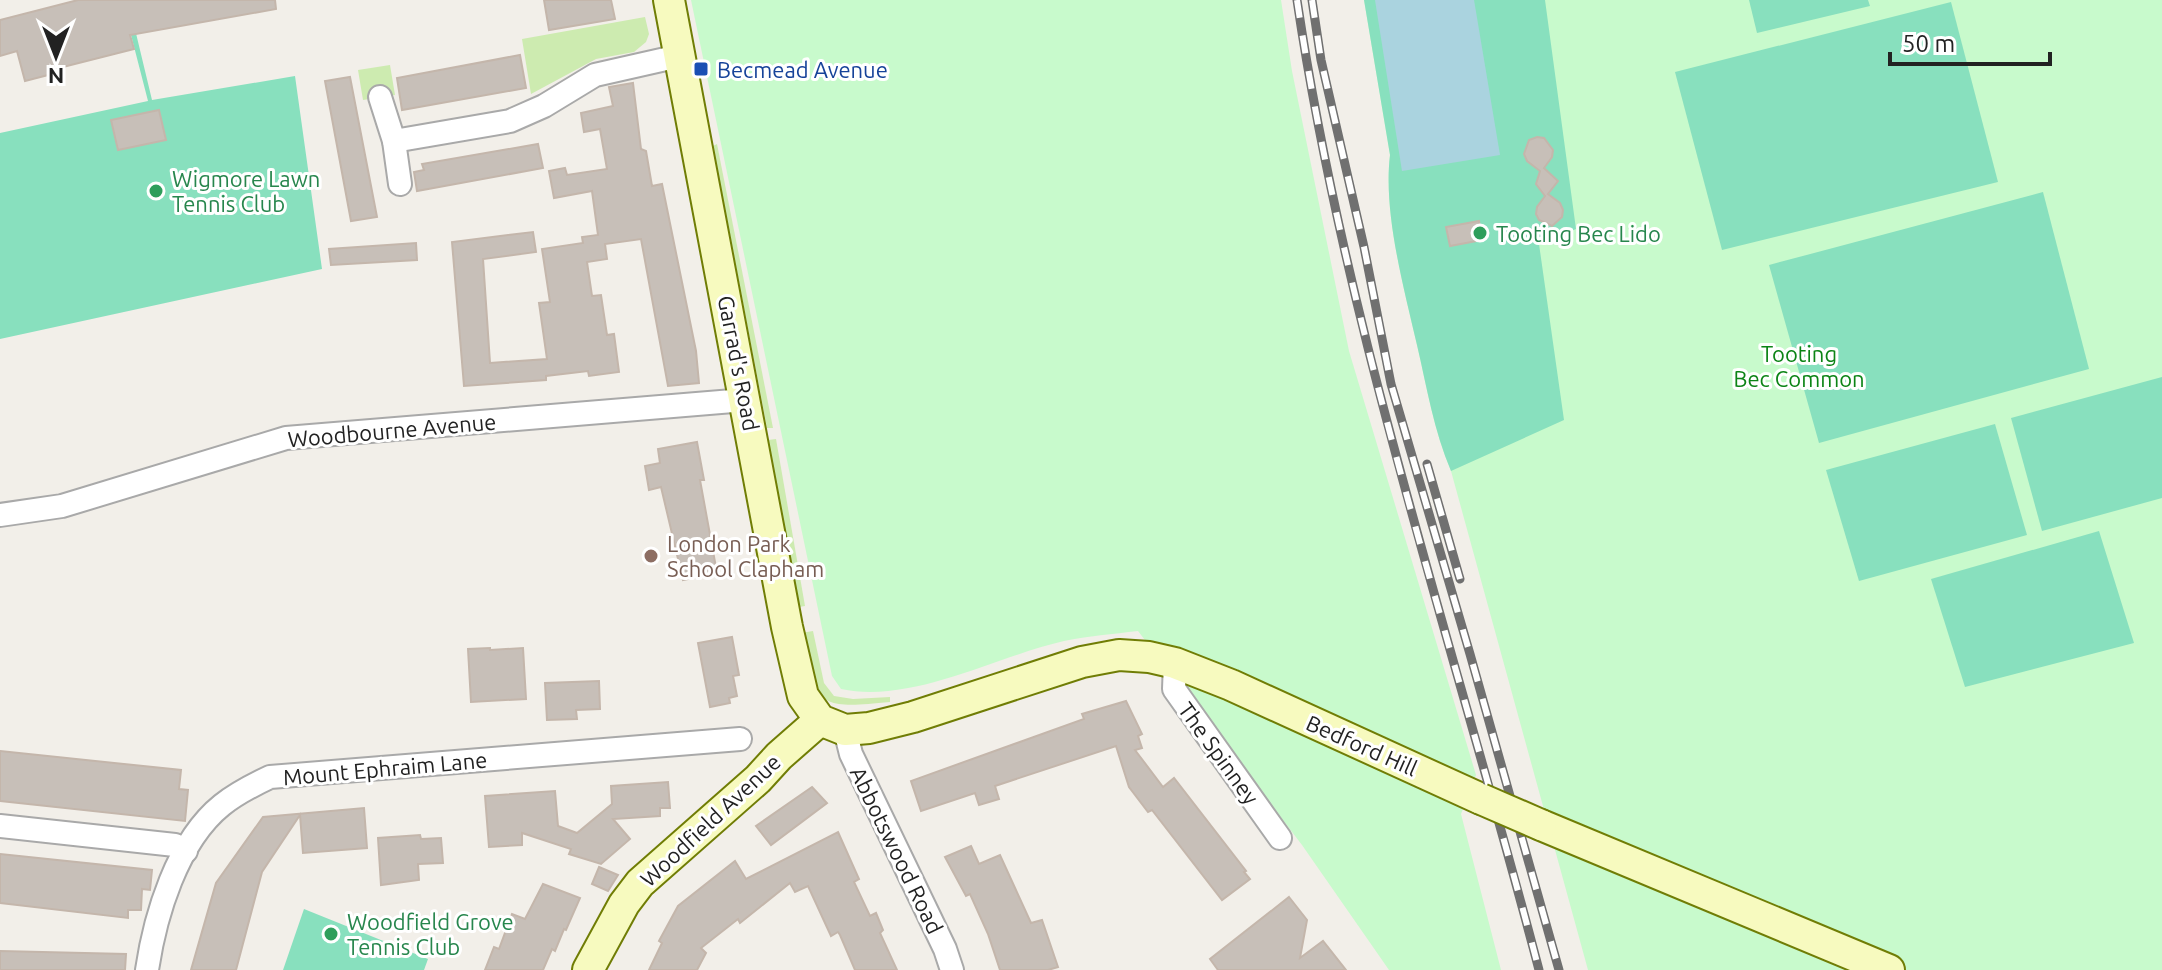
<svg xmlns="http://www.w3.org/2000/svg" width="2162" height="970" font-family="Ubuntu,sans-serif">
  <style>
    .grass { fill: #cdebb0 }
    .park { fill: #c8facc }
    .pitch { fill: #88e0be }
    .water { fill: #aad3df }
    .building { fill: #c7bfb8; stroke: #c4b6ab; stroke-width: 2 }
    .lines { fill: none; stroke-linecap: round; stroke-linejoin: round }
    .street-casing { stroke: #a9a9a9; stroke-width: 26 }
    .secondary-casing { stroke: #707d05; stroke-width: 34 }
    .street { stroke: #fff; stroke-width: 22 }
    .secondary { stroke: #f7fabf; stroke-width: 30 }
    .rail-casing { stroke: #707070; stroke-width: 9 }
    .rail { stroke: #fff; stroke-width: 6; stroke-dasharray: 18; stroke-linecap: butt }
    .secondary-bridge-casing { stroke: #707d05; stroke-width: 34; stroke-linecap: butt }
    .secondary-bridge { stroke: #f7fabf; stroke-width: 30 }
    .transit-dot { fill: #1a4fb4; stroke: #fff; stroke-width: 3 }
    .leisure-dot { fill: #2e9e5b; stroke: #fff; stroke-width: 3 }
    .education-dot { fill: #8d6e63; stroke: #fff; stroke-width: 3 }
    .labels { text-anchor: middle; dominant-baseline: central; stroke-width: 6; stroke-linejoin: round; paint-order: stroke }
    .transit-label { font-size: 22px; fill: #164399; stroke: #fff; text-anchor: start }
    .leisure-label { font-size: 22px; fill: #27864d; stroke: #fff; text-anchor: start }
    .park-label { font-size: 22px; fill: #0c8416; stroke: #fff }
    .street-label { font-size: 22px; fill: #222; stroke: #fff }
    .education-label { font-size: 22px; fill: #785e54; stroke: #fff; text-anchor: start }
  </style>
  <rect width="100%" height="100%" fill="#f2efe9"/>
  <!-- grass -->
  <g class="grass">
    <polygon points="645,17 649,34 646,42 634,52 596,59 531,94 522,39"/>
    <polygon points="390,65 395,95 363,100 358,70"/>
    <polygon points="717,144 773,428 767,428 713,146"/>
    <polygon points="776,439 805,606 799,607 768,440"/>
    <path d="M813 631 824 683 834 696 853 699 890 697V702C812 710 819 704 801 633Z"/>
  </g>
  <!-- park -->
  <g class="park">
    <path d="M691 0H1281L1292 71 1349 351 1476 775 1461 814 1501 970H1389L1302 845 1138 631C1113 634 1088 636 1064 641 994 657 912 704 841 689L832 676Z"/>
    <path d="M1364 0H2162V970H1588L1451 471C1434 431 1427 388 1417 345 1404 288 1383 213 1390 155Z"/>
  </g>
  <!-- pitch -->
  <g class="pitch">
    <polygon points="122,0 128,0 152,100 295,76 322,269 0,339 0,133 148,101"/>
    <path d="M1364 0H1545L1576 229 1539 244 1564 420 1451 471C1434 431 1427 388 1417 345 1404 288 1383 213 1390 155Z"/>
    <polygon points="1749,0 1868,0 1870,6 1757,33"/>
    <polygon points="1951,2 1998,182 1722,250 1675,72"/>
    <polygon points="2043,192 2089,369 1819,443 1769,265"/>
    <polygon points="2162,377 2162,498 2042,531 2011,418"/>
    <polygon points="1995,424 2027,535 1859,581 1826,470"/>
    <polygon points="2099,531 2134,643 1965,687 1931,579"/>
    <polygon points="304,909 428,959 424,970 283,970"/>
  </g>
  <!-- water -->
  <polygon class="water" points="1375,0 1474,0 1500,155 1402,171"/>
  <!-- building -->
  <g class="building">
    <polygon points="78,0 275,0 276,9 130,35 134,49 55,69 56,73 25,81 17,51 0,56 0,20"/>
    <polygon points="544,0 611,0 615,19 549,30"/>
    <polygon points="520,55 526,88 402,110 397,78"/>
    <polygon points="350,77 377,217 351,221 325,81"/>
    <polygon points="633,83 641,149 646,151 652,186 662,184 696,351 699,383 668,386 641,239 605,244 607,259 587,262 592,296 601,295 607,335 614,334 619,372 589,376 588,371 546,376 546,380 464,386 452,242 533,232 536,252 483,259 490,363 547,359 539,303 550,302 542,249 583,243 582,237 598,235 592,191 554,198 549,171 565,168 567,175 607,169 600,129 584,132 581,113 613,106 609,87"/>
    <polygon points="159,110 166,140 118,150 111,120"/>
    <polygon points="1537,137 1544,138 1553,150 1552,157 1544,168 1558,181 1548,194 1560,203 1563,210 1562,217 1552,226 1539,220 1536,214 1537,207 1545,196 1536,184 1540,171 1527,161 1524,154 1529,140"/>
    <polygon points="538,144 543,168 417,191 414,172 424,170 422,164"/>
    <polygon points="1479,221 1482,240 1450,246 1446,227"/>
    <polygon points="416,243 417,260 331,265 329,249"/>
    <polygon points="697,442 704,480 700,480 717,573 683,580 661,487 649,490 645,466 660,463 658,449"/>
    <polygon points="732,637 739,675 733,676 737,696 729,698 730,703 710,707 698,643"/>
    <polygon points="490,648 490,650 523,648 526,699 471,702 468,649"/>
    <polygon points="599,681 600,709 576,710 577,719 547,720 545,683"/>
    <polygon points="1126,701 1142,734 1138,736 1142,748 1135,750 1163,787 1174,778 1246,871 1244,872 1250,879 1222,900 1152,810 1148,812 1129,787 1116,746 995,786 999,799 979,805 975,793 921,811 911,781 1084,719 1082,714"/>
    <polygon points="0,751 181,770 179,789 188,790 185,821 0,801"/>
    <polygon points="668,782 670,808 660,808 660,816 613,819 630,839 601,864 569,854 571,849 522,833 522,845 489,847 485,796 555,791 558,826 577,833 612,804 611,786"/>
    <polygon points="812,787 827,803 771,845 756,826"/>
    <polygon points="364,808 367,848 303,853 300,815 262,872 236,970 191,970 216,883 263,817"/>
    <polygon points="838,832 859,879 854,882 870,916 876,913 883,930 880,933 897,970 855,970 840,935 838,932 831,936 808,886 795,892 790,883 740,923 738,919 701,948 706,953 697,970 649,970 662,943 659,941 678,906 735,861 746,879"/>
    <polygon points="420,835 421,839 441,838 443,863 418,864 419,880 381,885 378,838"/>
    <polygon points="971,846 979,864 1000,855 1031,923 1042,920 1058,967 1048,970 1000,970 988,934 970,894 966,896 945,857"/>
    <polygon points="0,854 152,870 150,890 142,889 141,910 128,910 128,918 0,903"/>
    <polygon points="599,867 618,875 608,891 592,884"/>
    <polygon points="543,884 580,898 566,930 564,929 555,951 552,949 543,970 485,970 494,947 499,949 512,914 525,919"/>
    <polygon points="1289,897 1307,920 1300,958 1323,941 1346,970 1218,970 1210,959"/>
    <polygon points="0,951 126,954 125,970 0,970"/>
  </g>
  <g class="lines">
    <defs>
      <g id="street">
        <polyline points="380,97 394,141 400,184"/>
        <polyline points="394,141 510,121 544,106 595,75 679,56"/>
        <polyline points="0,515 62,506 286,438 745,400"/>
        <polyline points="1175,663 1174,689 1280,838"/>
        <polyline points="845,730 851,754 945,949 952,970"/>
        <polyline points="0,826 175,845 186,851"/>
        <path d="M147 970C155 916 177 841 222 805 237 793 253 785 270 777L740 739"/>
      </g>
      <g id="secondary">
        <polyline points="669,0 787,627 803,696 820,720 845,730 869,728 913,717 1082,662 1119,655 1149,657 1175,663 1231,685 1481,799"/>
        <polyline points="1541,825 1889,970"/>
        <polyline points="588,970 624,904 640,883 758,779 779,756 820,720"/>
      </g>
    </defs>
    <!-- street casing -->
    <use href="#street" class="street-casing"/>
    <!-- secondary casing -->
    <use href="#secondary" class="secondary-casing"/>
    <!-- street -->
    <use href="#street" class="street"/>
    <!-- secondary -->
    <use href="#secondary" class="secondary"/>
    <defs>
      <g id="rail">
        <path d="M1297 0C1346 331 1455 648 1539 970"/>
        <polyline points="1312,0 1321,60 1364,247 1391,384 1470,654 1559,970"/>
        <polyline points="1427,464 1460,579"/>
      </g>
    </defs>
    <!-- rail casing -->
    <use href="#rail" class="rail-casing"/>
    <!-- rail -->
    <use href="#rail" class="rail"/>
    <defs>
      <polyline id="secondary-bridge" points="1481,799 1541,825"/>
    </defs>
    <!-- secondary-bridge casing -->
    <use href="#secondary-bridge" class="secondary-bridge-casing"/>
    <!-- secondary-bridge -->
    <use href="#secondary-bridge" class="secondary-bridge"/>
  </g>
  <!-- markers -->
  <rect class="transit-dot" x="693" y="61" width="16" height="16" rx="4"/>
  <g class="leisure-dot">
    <circle cx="156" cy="191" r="8"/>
    <circle cx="1480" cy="233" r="8"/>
    <circle cx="331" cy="934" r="8"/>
  </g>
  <circle class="education-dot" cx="651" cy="556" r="8"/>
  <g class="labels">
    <!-- transit labels -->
    <g class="transit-label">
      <text x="717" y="69">Becmead Avenue</text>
    </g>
    <!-- leisure labels -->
    <g class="leisure-label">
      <text x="172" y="178">Wigmore Lawn<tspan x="172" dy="25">Tennis Club</tspan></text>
      <text x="1496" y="233">Tooting Bec Lido</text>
      <text x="347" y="921">Woodfield Grove<tspan x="347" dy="25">Tennis Club</tspan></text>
    </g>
    <!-- park labels -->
    <g class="park-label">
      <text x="1799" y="353">Tooting<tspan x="1799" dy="25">Bec Common</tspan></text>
    </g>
    <!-- street labels -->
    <g class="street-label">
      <text transform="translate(739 363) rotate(79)">Garrad's Road</text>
      <text transform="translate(392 430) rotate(-5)">Woodbourne Avenue</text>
      <text transform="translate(1362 745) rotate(24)">Bedford Hill</text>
      <text transform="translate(1219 753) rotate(54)">The Spinney</text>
      <text transform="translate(385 768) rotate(-5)">Mount Ephraim Lane</text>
      <text transform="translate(710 820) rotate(-43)">Woodfield Avenue</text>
      <text transform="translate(897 850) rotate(64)">Abbotswood Road</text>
    </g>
    <!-- education labels -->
    <g class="education-label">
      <text x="667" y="543">London Park<tspan x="667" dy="25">School Clapham</tspan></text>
    </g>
  </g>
  <!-- north arrow -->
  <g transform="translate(56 56) rotate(180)" stroke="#ffffff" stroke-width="6" paint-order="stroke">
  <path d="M0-6L14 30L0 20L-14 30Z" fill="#222222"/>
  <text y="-12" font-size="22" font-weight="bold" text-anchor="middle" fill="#222222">N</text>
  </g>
  <!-- scale -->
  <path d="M1890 52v12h160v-12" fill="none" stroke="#222222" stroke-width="4"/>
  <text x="1902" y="52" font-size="24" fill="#222222" stroke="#ffffff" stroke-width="6" paint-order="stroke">50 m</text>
</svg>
